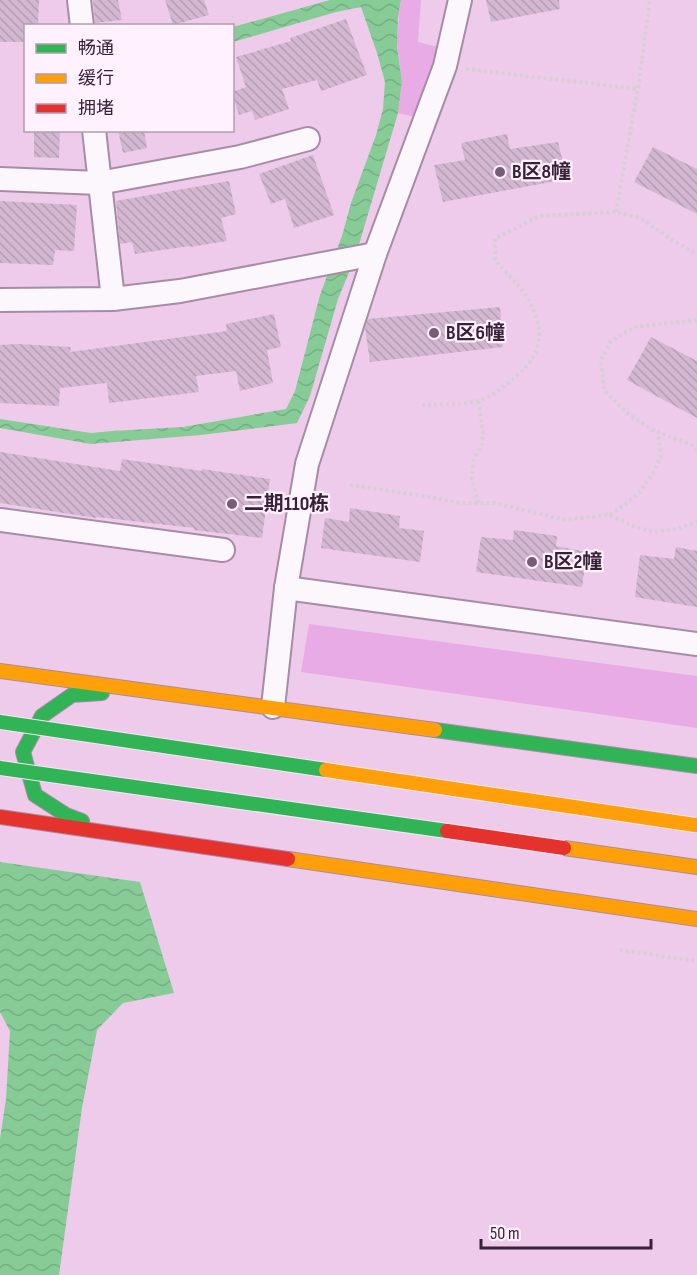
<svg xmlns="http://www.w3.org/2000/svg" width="697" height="1275" font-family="'Sofia Sans Condensed','Noto Sans SC',sans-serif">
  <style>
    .grass { fill: #e9abe6 }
    .water { fill: url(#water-waves) }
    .building { fill: url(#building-back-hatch) }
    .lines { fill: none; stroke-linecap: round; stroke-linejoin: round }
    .street-casing { stroke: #a68ca4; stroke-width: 26 }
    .fast-casing { stroke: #a68ca4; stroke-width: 16 }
    .slow-casing { stroke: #a68ca4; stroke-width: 16 }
    .jam-casing { stroke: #a68ca4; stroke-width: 16 }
    .path { stroke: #d9ced8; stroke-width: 4; stroke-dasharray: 3 3; stroke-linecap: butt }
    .street { stroke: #fcf7fc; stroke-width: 22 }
    .fast { stroke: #30b455; stroke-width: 14 }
    .slow { stroke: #ff9f0a; stroke-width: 14 }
    .jam { stroke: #e5322d; stroke-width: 14 }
    .fast-bridge-casing { stroke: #f7e8f6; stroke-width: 16; stroke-linecap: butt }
    .slow-bridge-casing { stroke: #f7e8f6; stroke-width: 16; stroke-linecap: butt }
    .jam-bridge-casing { stroke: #f7e8f6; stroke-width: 16; stroke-linecap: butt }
    .fast-bridge { stroke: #30b455; stroke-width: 14 }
    .slow-bridge { stroke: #ff9f0a; stroke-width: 14 }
    .jam-bridge { stroke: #e5322d; stroke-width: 14 }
    .poi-dot { fill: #785c77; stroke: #fff1fd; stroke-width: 2 }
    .labels { text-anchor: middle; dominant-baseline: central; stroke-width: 4.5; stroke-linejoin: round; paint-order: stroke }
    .poi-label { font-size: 20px; font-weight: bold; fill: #392138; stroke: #fff1fd; text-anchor: start }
  </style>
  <defs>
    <pattern id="water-waves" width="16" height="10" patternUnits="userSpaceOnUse" patternTransform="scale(1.5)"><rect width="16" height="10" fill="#87cc97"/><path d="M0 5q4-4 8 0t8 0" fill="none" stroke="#75af83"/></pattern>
    <pattern id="building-back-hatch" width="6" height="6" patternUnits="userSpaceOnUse" patternTransform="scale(1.5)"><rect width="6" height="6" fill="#d3b7d1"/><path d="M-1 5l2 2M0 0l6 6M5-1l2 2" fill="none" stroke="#b69db4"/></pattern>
  </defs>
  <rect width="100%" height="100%" fill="#eecbeb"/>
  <!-- grass -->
  <g class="grass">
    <polygon points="401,0 421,0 418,42 442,48 415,117 398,113 402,82 397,43 399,14"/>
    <polygon points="309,624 697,676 697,728 301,672"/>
  </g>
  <!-- water -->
  <g class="water">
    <polygon points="330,0 401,0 398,18 397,46 402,82 398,113 355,258 338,299 310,396 297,423 201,435 91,444 0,428 0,419 91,433 112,431 183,427 286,409 295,391 320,295 342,236 351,203 376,135 383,109 385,82 377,53 361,7 336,12 233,42 233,27"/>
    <polygon points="0,862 140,882 174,993 123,1003 97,1030 82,1108 59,1275 0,1275 0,1139 6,1099 10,1031 0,1012"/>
  </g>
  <!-- building -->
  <g class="building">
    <polygon points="0,0 39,0 38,26 26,26 26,42 0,42"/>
    <polygon points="93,0 118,0 122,20 95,23"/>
    <polygon points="165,0 204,0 209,15 173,25"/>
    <polygon points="486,0 559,0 560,9 491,22"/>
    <polygon points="346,19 367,75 321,91 317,80 282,89 289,109 255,120 252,111 239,115 232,92 246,87 236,57 291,41 290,38"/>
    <polygon points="34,130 60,130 59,158 34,157"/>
    <polygon points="118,130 144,130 147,148 123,153"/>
    <polygon points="507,134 510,149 558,142 567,179 443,202 434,165 465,160 461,143"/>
    <polygon points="653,147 697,169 697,214 634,182"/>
    <polygon points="313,155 334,215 294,228 285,199 271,204 259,174"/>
    <polygon points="229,181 236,214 221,218 227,241 190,247 190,246 135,254 132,242 120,244 116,201"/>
    <polygon points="0,201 77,205 74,251 55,250 53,265 0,263"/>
    <polygon points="500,307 503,347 370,362 365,328 368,319"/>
    <polygon points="274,314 281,347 267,350 273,383 240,391 236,371 196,376 199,392 109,403 107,383 60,388 59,406 0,403 0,345 17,344 71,347 70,352 227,331 226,324"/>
    <polygon points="651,337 697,361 697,418 627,380"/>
    <polygon points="0,452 120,471 122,459 202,471 202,469 270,479 262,538 194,530 194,528 97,517 96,518 0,503"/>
    <polygon points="350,508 400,516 399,528 424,531 420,562 321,548 325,518 349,522"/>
    <polygon points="514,530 557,536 556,546 587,552 582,587 476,572 481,537 513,540"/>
    <polygon points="676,547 697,551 697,607 635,597 640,555 674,559"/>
  </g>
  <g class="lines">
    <defs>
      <g id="street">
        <polyline points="79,0 82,26"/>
        <polyline points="94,130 113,299"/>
        <polyline points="0,179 99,183 240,157 308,139"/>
        <polyline points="0,300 113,299 180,291 375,254"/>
        <polyline points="0,520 223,550"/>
        <polyline points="286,588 697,644"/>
        <polyline points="273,707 286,588 307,464 375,254 445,66 460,0"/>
      </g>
      <g id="fast">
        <polyline points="435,730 697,766"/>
        <polyline points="82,821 66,815 35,795 23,752 42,716 72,695 102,693"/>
      </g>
      <g id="slow">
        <polyline points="0,671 435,730"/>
        <polyline points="564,848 697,867"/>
        <polyline points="288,859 697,919"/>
      </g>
      <polyline id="jam" points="0,817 288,859"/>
    </defs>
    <!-- street casing -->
    <use href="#street" class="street-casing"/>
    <!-- fast casing -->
    <use href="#fast" class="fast-casing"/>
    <!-- slow casing -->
    <use href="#slow" class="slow-casing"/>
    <!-- jam casing -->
    <use href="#jam" class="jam-casing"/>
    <!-- path -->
    <g class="path">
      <polyline points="466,69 638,89"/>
      <polyline points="616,212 638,89 650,0"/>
      <polyline points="697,320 634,327 611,341 601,360 604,390 626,412 650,429 692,445 697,450"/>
      <path d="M422 405C440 404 459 405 477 401 488 398 497 392 505 385 530 367 546 349 536 316 530 294 510 277 495 260V239L539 216 616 212 640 218 677 243 697 254"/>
      <polyline points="350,485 424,496 460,503 495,503 565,520 609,515 633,526 653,532 677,529 697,522"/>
      <polyline points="478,503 472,478 474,459 482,445 483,432 478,401"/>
      <polyline points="610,515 626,504 641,491 653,473 661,456 658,433"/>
      <polyline points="620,950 697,961"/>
    </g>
    <!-- street -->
    <use href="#street" class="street"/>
    <!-- fast -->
    <use href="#fast" class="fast"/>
    <!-- slow -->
    <use href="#slow" class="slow"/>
    <!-- jam -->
    <use href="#jam" class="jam"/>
    <defs>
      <g id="fast-bridge">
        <polyline points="0,722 326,770"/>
        <polyline points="0,768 447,831"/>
      </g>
      <polyline id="slow-bridge" points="326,770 695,825"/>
      <polyline id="jam-bridge" points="447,831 564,848"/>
    </defs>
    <!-- fast-bridge casing -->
    <use href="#fast-bridge" class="fast-bridge-casing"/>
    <!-- slow-bridge casing -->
    <use href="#slow-bridge" class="slow-bridge-casing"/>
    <!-- jam-bridge casing -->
    <use href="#jam-bridge" class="jam-bridge-casing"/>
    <!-- fast-bridge -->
    <use href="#fast-bridge" class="fast-bridge"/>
    <!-- slow-bridge -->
    <use href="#slow-bridge" class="slow-bridge"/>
    <!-- jam-bridge -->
    <use href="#jam-bridge" class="jam-bridge"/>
  </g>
  <!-- markers -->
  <g class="poi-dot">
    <circle cx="500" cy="172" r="6"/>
    <circle cx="434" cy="333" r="6"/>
    <circle cx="232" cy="504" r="6"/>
    <circle cx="532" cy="562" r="6"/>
  </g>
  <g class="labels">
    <!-- poi labels -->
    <g class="poi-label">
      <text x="512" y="172">B区8幢</text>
      <text x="446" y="333">B区6幢</text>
      <text x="244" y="504">二期110栋</text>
      <text x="544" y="562">B区2幢</text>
    </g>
  </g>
  <!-- legend -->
  <rect x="24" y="24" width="210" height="108" fill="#fff1fd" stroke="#b09eae" stroke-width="1.5"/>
  <rect x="36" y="44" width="30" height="9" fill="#30b455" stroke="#b09eae" stroke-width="1.5"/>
  <text x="78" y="54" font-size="18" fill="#392138">畅通</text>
  <rect x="36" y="74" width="30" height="9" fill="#ff9f0a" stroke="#b09eae" stroke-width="1.5"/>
  <text x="78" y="84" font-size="18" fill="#392138">缓行</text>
  <rect x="36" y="104" width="30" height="9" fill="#e5322d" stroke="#b09eae" stroke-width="1.5"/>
  <text x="78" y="114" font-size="18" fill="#392138">拥堵</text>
  <!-- scale -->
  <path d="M481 1239v9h170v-9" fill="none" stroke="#392138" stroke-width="3"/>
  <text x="490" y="1239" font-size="18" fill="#392138" stroke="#fff1fd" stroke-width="4.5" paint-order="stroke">50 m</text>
</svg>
